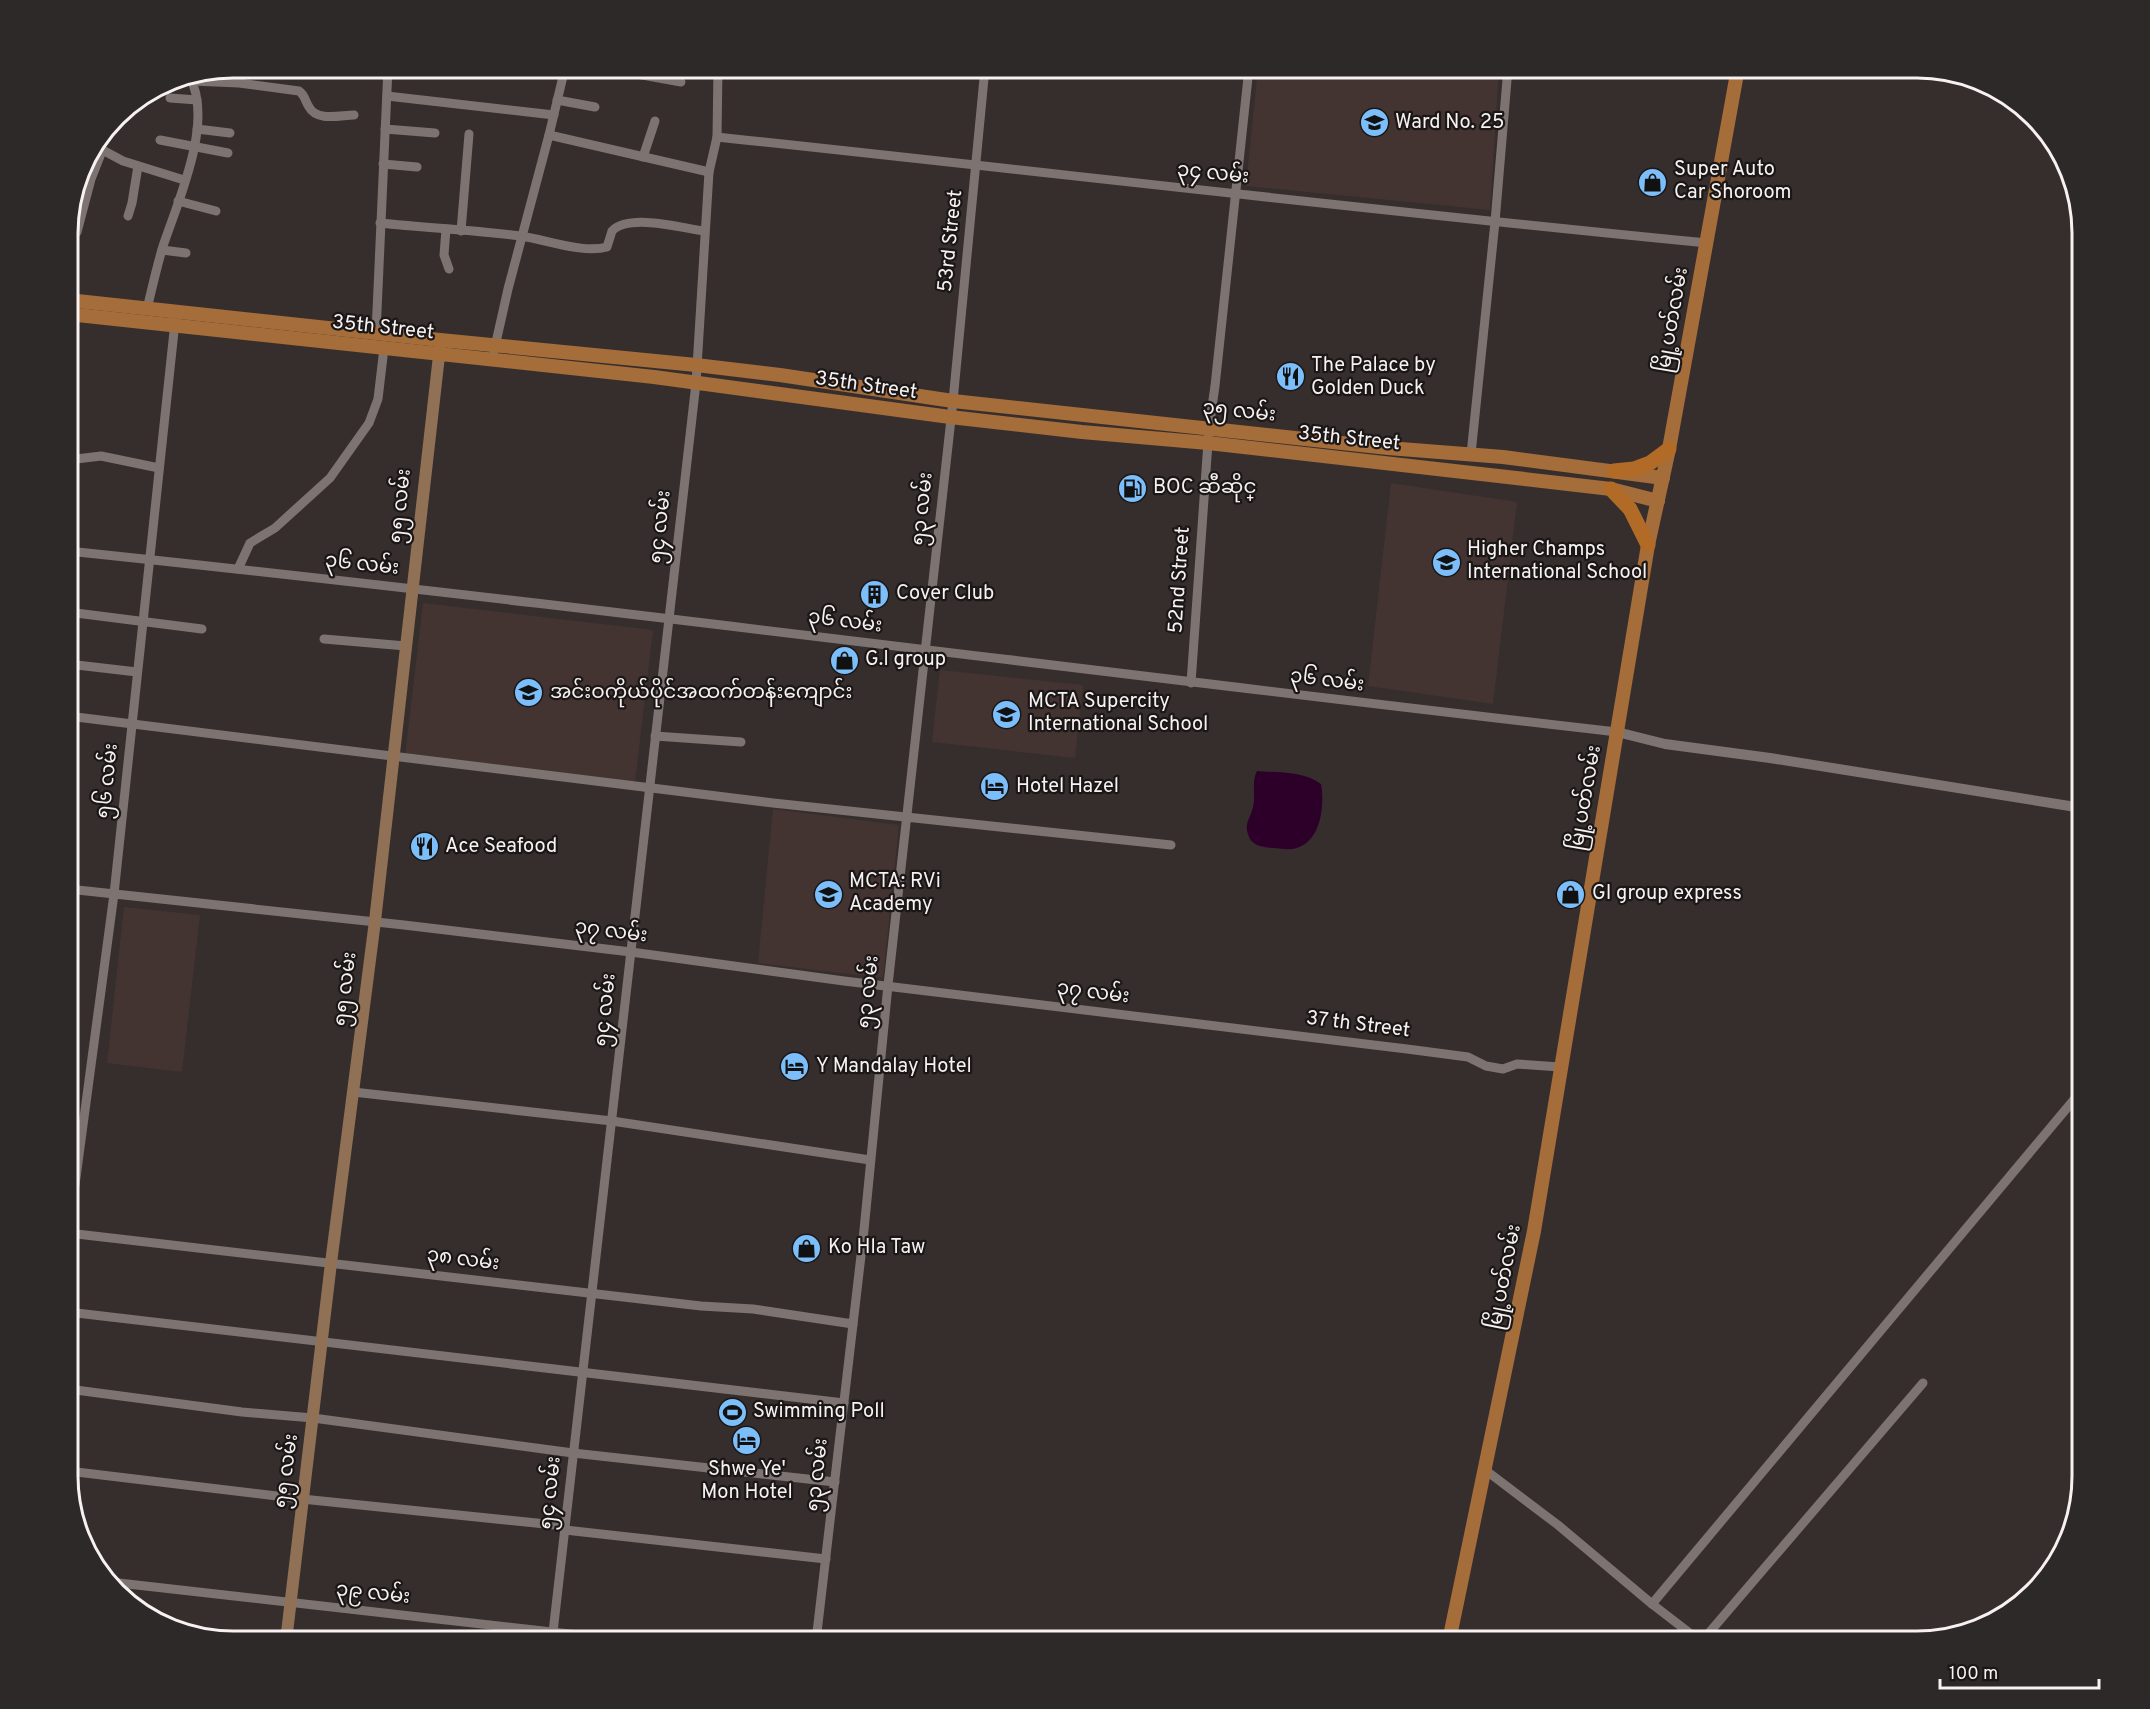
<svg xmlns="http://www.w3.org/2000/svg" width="2150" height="1709" font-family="Overpass,'Noto Sans Myanmar',sans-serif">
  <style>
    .built { fill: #433431 }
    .water { fill: #2d002a }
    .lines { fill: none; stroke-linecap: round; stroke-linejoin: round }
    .minor { stroke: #7d7472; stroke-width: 9 }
    .tertiary { stroke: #7d7472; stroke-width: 10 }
    .secondary { stroke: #917156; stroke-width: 12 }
    .primary { stroke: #a56d3a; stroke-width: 14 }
    .trunk { stroke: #b26b27; stroke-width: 15 }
    .labels { text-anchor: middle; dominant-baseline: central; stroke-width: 4.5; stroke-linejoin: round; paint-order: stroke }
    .poi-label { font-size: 20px; fill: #f7f2f1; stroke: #1b1717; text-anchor: start }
    .street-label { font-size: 20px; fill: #f7f2f1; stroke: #1b1717 }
    .rim { fill: none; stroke: #f7f2f1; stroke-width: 3 }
  </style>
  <rect width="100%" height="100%" fill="#362e2d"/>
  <!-- built -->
  <g class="built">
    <polygon points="1258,68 1499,68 1490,210 1246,186"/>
    <polygon points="1391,483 1517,502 1493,704 1368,686"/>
    <polygon points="423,603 653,630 635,782 405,756"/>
    <polygon points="940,670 1083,685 1075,758 932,742"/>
    <polygon points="773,809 899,825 883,978 758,963"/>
    <polygon points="124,907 200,915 182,1072 107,1063"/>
  </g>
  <!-- water -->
  <path class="water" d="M1257 771C1278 773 1304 771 1321 784 1325 806 1321 845 1292 849 1286 850 1279 848 1274 848 1262 847 1251 846 1248 834 1244 823 1251 817 1253 807 1256 795 1251 782 1257 771Z"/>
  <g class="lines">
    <!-- minor -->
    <g class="minor">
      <polyline points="604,68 681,82"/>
      <path d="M192 81 239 83 299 91C305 95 305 101 309 107 317 122 341 115 354 115"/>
      <polyline points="387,96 554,115"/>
      <polyline points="170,98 197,100"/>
      <polyline points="557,100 595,107"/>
      <polyline points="197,129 230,133"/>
      <polyline points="385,129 435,133"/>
      <polyline points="549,135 709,172 717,137 718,68"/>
      <path d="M717 137C1047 172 1376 211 1707 243"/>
      <polyline points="160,140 228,153"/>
      <polyline points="95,146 123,161 184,180"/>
      <polyline points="643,157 655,121"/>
      <polyline points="383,164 417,167"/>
      <polyline points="178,201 216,211"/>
      <polyline points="128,216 132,203 138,166"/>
      <path d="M380 223C427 228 474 230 520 236 545 239 583 254 607 247L612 231C629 213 682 228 704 231"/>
      <polyline points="446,229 444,255 449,269"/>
      <polyline points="461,231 469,134"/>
      <polyline points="77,232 91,179 102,151"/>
      <polyline points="162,250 186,253"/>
      <path d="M147 309C152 288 157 266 163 246 178 201 215 120 189 76"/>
      <polyline points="376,333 388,68"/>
      <polyline points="492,360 508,289 549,135 565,68"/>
      <polyline points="1471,454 1495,222 1508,68"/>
      <polyline points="68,460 101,456 159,468"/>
      <path d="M68 551C585 605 1100 673 1617 732"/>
      <polyline points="238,569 250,543 275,528 330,478 369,423 378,399 384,348"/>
      <polyline points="68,612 202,629"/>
      <polyline points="324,639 406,646"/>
      <polyline points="68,664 137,672"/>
      <polyline points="1191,683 1209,428 1215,386 1249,68"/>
      <polyline points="68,716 773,803 1171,845"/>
      <polyline points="655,736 741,742"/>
      <polyline points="68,889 404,925 631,952 844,981 1407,1049 1468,1057 1486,1066 1503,1069 1517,1064 1560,1067"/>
      <polyline points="353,1092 612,1121 870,1160"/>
      <polyline points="68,1233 701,1306 753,1309 853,1324"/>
      <polyline points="68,1237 114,894 175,322"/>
      <polyline points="68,1312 844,1403"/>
      <polyline points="68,1389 242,1412 313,1418 573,1453 835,1482"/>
      <polyline points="1484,1469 1558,1525 1652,1604 1700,1641"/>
      <polyline points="68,1471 302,1499 565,1526"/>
      <polyline points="565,1530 826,1559"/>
      <polyline points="110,1582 632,1641"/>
      <polyline points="1652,1604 2082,1090"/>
      <polyline points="552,1641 696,383 709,172"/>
      <polyline points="816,1641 864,1230 888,985 953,401 985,68"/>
      <polyline points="1702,1641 1923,1383"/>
    </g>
    <!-- tertiary -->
    <polyline class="tertiary" points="1617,732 1665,744 1770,758 2082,808"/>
    <!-- secondary -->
    <polyline class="secondary" points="286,1641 331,1263 375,921 440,347"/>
    <!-- primary -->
    <g class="primary">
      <polyline points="68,300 440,340 696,365 780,375 953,401 1388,448 1503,457 1663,478"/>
      <polyline points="68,314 654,377 950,417 1082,432 1208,443 1516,478 1611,489 1658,501"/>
      <polyline points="1449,1641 1534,1231 1648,545 1669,449 1738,68"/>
    </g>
    <!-- trunk -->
    <g class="trunk">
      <polyline points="1614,471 1634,469 1650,463 1669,449"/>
      <polyline points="1611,489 1630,509 1648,545"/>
    </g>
  </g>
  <!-- icons -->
  <defs>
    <symbol id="school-disc" viewBox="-11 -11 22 22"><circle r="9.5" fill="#7cbef9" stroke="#1b1717"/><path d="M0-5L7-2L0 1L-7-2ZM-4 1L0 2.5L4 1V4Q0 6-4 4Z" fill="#111"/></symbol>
    <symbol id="shop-disc" viewBox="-11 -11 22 22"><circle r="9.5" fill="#7cbef9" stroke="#1b1717"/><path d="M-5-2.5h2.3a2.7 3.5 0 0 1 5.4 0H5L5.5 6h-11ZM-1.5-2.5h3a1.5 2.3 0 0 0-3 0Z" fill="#111"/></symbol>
    <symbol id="restaurant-disc" viewBox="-11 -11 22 22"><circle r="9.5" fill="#7cbef9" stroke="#1b1717"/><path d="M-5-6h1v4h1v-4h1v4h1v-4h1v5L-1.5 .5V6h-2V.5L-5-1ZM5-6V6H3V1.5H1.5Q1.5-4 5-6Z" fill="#111"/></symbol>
    <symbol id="fuel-disc" viewBox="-11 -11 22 22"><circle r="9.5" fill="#7cbef9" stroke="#1b1717"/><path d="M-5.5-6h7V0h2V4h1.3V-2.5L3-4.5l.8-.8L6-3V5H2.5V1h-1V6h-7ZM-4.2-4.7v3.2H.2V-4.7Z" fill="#111"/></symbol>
    <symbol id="building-disc" viewBox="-11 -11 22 22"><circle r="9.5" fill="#7cbef9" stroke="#1b1717"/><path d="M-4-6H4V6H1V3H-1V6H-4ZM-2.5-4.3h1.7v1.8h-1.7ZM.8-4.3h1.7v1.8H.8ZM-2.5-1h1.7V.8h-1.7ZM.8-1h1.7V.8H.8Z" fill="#111"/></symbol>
    <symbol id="hotel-disc" viewBox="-11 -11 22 22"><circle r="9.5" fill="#7cbef9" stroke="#1b1717"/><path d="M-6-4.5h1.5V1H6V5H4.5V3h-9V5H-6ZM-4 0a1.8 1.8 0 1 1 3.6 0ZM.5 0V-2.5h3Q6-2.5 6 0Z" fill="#111"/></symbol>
    <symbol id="stadium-disc" viewBox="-11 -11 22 22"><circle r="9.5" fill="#7cbef9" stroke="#1b1717"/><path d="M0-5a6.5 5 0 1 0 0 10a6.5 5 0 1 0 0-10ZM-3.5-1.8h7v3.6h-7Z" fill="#111"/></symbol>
  </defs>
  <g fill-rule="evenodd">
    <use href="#school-disc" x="1358" y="106" width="33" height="33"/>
    <use href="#shop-disc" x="1636" y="166" width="33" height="33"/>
    <use href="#restaurant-disc" x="1274" y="360" width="33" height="33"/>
    <use href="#fuel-disc" x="1116" y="472" width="33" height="33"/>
    <use href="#school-disc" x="1430" y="546" width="33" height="33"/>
    <use href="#building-disc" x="858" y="578" width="33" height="33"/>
    <use href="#shop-disc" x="828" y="644" width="33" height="33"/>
    <use href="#school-disc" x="512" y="676" width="33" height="33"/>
    <use href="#school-disc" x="990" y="698" width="33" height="33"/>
    <use href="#hotel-disc" x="978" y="770" width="33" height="33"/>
    <use href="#restaurant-disc" x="408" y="830" width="33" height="33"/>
    <use href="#school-disc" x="812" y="878" width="33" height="33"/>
    <use href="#shop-disc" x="1554" y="878" width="33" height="33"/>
    <use href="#hotel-disc" x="778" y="1050" width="33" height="33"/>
    <use href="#shop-disc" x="790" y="1232" width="33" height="33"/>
    <use href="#stadium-disc" x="716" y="1396" width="33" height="33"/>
    <use href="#hotel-disc" x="730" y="1424" width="33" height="33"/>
  </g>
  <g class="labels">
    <!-- poi labels -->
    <g class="poi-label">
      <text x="1395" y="123">Ward No. 25</text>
      <text x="1674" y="170">Super Auto<tspan x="1674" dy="23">Car Shoroom</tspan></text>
      <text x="1311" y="366">The Palace by<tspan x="1311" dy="23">Golden Duck</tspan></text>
      <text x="1153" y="488">BOC ဆီဆိုင္</text>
      <text x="1467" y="550">Higher Champs<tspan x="1467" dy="23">International School</tspan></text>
      <text x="896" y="594">Cover Club</text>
      <text x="865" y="660">G.I group</text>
      <text x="550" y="693">အင်းဝကိုယ်ပိုင်အထက်တန်းကျောင်း</text>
      <text x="1028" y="702">MCTA Supercity<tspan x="1028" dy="23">International School</tspan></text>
      <text x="1016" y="787">Hotel Hazel</text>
      <text x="445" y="847">Ace Seafood</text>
      <text x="849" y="882">MCTA: RVi<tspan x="849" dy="23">Academy</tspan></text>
      <text x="1592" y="894">GI group express</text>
      <text x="816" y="1067">Y Mandalay Hotel</text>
      <text x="828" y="1248">Ko Hla Taw</text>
      <text x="753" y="1412">Swimming Poll</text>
      <text x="747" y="1470" text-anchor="middle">Shwe Ye'<tspan x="747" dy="23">Mon Hotel</tspan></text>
    </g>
    <!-- street labels -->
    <g class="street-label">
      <text transform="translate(1213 174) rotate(6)">၃၄ လမ်း</text>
      <text transform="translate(951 241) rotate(-84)">53rd Street</text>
      <text transform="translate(1673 320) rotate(-80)">မြို့ပတ်လမ်း</text>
      <text transform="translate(383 328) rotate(6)">35th Street</text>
      <text transform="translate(866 386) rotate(8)">35th Street</text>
      <text transform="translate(1239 412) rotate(6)">၃၅ လမ်း</text>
      <text transform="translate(1349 439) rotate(6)">35th Street</text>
      <text transform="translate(401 506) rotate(-84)">၅၅ လမ်း</text>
      <text transform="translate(923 509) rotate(-84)">၅၃ လမ်း</text>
      <text transform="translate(661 527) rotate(-84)">၅၄ လမ်း</text>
      <text transform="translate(362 565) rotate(6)">၃၆ လမ်း</text>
      <text transform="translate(1180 580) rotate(-86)">52nd Street</text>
      <text transform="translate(845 622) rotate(7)">၃၆ လမ်း</text>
      <text transform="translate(1327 681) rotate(7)">၃၆ လမ်း</text>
      <text transform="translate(108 781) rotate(-84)">၅၆ လမ်း</text>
      <text transform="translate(1586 798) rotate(-80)">မြို့ပတ်လမ်း</text>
      <text transform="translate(611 932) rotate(7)">၃၇ လမ်း</text>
      <text transform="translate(346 989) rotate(-83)">၅၅ လမ်း</text>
      <text transform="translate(869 992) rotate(-84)">၅၃ လမ်း</text>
      <text transform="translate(1093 993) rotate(7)">၃၇ လမ်း</text>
      <text transform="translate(606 1010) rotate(-84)">၅၄ လမ်း</text>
      <text transform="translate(1358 1025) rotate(7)">37 th Street</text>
      <text transform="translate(463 1260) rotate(7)">၃၈ လမ်း</text>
      <text transform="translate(1505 1277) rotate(-79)">မြို့ပတ်လမ်း</text>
      <text transform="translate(287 1471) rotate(-82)">၅၅ လမ်း</text>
      <text transform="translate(818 1475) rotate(-84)">၅၃ လမ်း</text>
      <text transform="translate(551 1493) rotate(-84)">၅၄ လမ်း</text>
      <text transform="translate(373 1594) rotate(6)">၃၉ လမ်း</text>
    </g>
  </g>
  <!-- crop -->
  <path d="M0 0H2150V1709H0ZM233 78H1917A155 155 0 0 1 2072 233V1476A155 155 0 0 1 1917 1631H233A155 155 0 0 1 78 1476V233A155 155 0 0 1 233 78Z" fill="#2d2928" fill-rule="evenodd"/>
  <path class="rim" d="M233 78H1917A155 155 0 0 1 2072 233V1476A155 155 0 0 1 1917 1631H233A155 155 0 0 1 78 1476V233A155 155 0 0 1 233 78Z"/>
  <!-- scale -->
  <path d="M1940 1679v9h159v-9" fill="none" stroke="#f7f2f1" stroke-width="3"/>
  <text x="1949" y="1679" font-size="18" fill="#f7f2f1" stroke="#1b1717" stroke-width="4.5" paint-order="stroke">100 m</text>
</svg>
